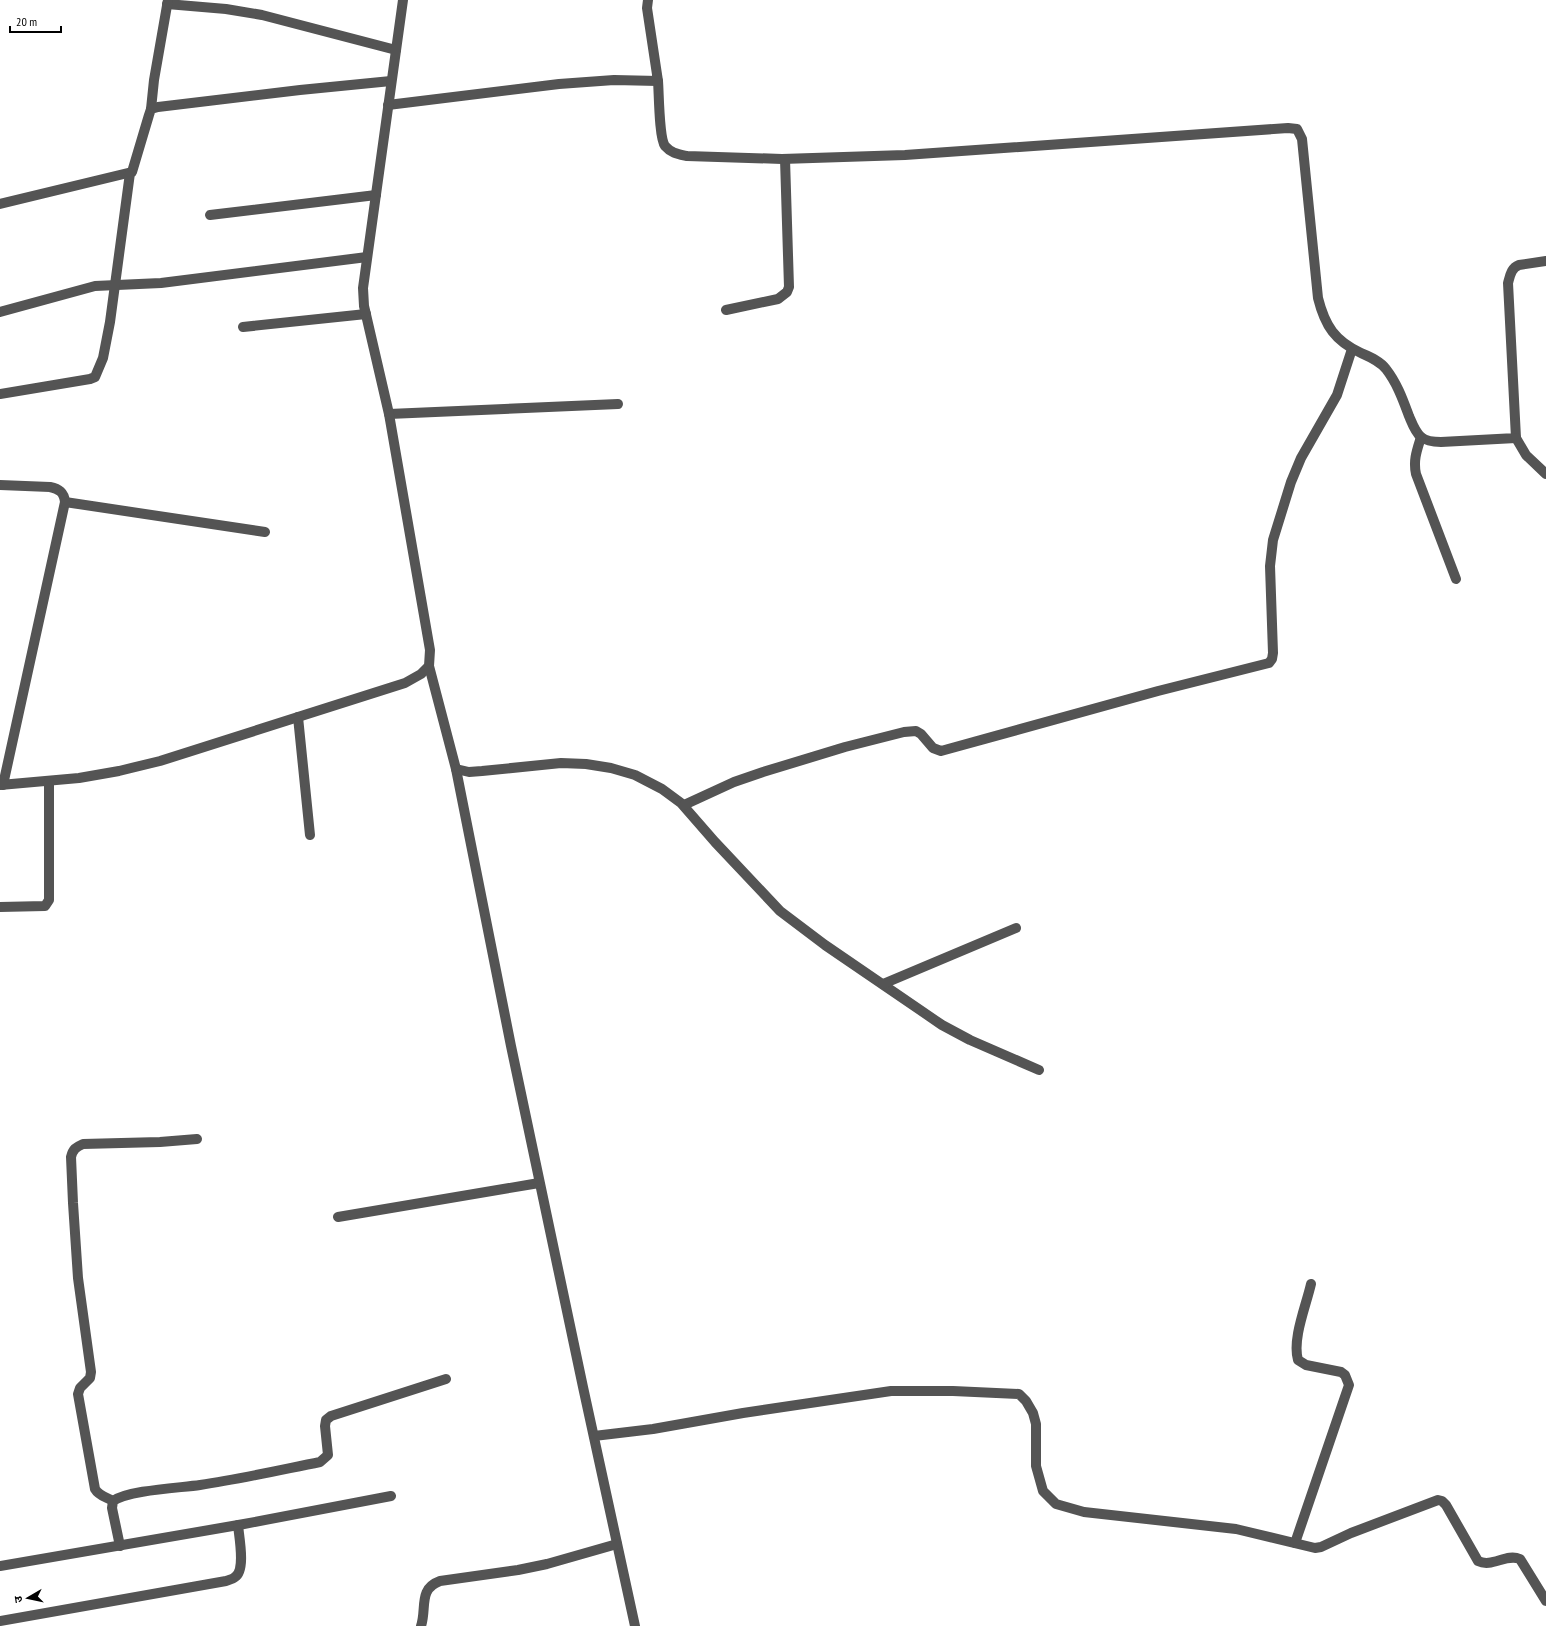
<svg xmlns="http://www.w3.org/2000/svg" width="1546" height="1626" font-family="'PT Sans Narrow','Noto Sans Devanagari',sans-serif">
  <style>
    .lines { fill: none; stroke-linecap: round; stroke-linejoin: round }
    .minor { stroke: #545454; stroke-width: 10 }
  </style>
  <rect width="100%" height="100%" fill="#fff"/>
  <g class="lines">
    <!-- minor -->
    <g class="minor">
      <polyline points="167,4 226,9 262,15 396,50"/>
      <path d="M658 81C659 93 659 138 665 146 671 153 678 154 687 156L782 159 905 155 1288 128 1297 129 1302 139 1318 298C1325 326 1335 341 1361 353 1370 357 1380 361 1386 369 1397 383 1403 400 1409 416 1412 423 1415 432 1421 437 1426 441 1435 442 1441 442L1516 438 1508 283C1510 276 1511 268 1519 265L1546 261"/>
      <polyline points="388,105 559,84 614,80 658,81 647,8 648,0"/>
      <polyline points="151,109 154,80 168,0"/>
      <polyline points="0,204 132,172 149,115 151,109 158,107 300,90 391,81"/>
      <polyline points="210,215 376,195"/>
      <polyline points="726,310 778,299 787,292 789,287 785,159"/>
      <polyline points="0,312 95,286 161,283 367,257"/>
      <polyline points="243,327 366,314"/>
      <polyline points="0,394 90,379 95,377 103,358 110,322 130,173"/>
      <polyline points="389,414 618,404"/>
      <path d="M1421 437C1417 450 1413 460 1416 474L1456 579"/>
      <polyline points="1516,438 1526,455 1546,474"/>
      <path d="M0 485 50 487C59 489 64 492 65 502L3 785"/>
      <polyline points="65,502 265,532"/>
      <polyline points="429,666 456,769 511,1046 583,1387 635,1626"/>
      <polyline points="298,717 310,835"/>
      <polyline points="456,769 469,772 482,771 561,763 586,764 611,768 635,775 662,789 681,803 715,842 780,911 825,945 942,1025 970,1040 1039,1070"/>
      <polyline points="0,785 79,778 119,771 160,761 405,683 421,674 429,666 430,650 389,414 364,306 363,288 403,0"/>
      <polyline points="684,805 734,782 763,772 845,747 904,732 916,731 921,734 933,748 941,751 1158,691 1269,663 1272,659 1273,653 1270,566 1273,540 1291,482 1301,458 1337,395 1352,349"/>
      <polyline points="0,907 45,906 49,900 49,781"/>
      <polyline points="883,984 1016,928"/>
      <polyline points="338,1217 539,1183"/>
      <path d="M594 1436 653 1429 743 1413 891 1391H953L1019 1394 1026 1401 1033 1413 1036 1424V1466L1043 1491 1056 1504 1084 1512 1236 1529 1315 1548 1321 1547 1351 1533 1438 1500 1442 1501 1446 1505 1478 1561C1492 1568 1506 1553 1520 1559L1546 1601"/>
      <path d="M113 1501C106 1497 99 1496 95 1489L78 1394 80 1388 90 1378 91 1372 78 1278 73 1203 71 1157C73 1149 76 1147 83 1144L160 1142 197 1139"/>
      <path d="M1295 1543 1349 1385 1345 1375 1341 1372 1306 1365 1298 1360C1292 1339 1306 1306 1311 1284"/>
      <path d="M120 1546 112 1508 113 1501C129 1490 179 1488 200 1485 240 1479 280 1470 320 1462L328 1455 325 1426 326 1420 331 1416 446 1379"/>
      <polyline points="0,1566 244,1524 391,1496"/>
      <path d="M0 1621 226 1581C229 1580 233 1579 235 1577 246 1570 239 1537 238 1525"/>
      <path d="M421 1626C427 1608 418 1589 440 1581L518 1570 547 1564 617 1544"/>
    </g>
  </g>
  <!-- north arrow -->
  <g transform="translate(28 1598) rotate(261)" stroke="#ffffff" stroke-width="3" paint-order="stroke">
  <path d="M0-3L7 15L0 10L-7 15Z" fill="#000000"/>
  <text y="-6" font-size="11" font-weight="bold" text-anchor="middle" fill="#000000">उ</text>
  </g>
  <!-- scale -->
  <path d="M10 26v6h51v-6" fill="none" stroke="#000000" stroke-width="2"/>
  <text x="16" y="26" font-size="12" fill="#000000" stroke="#ffffff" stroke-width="3" paint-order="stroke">20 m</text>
</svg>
